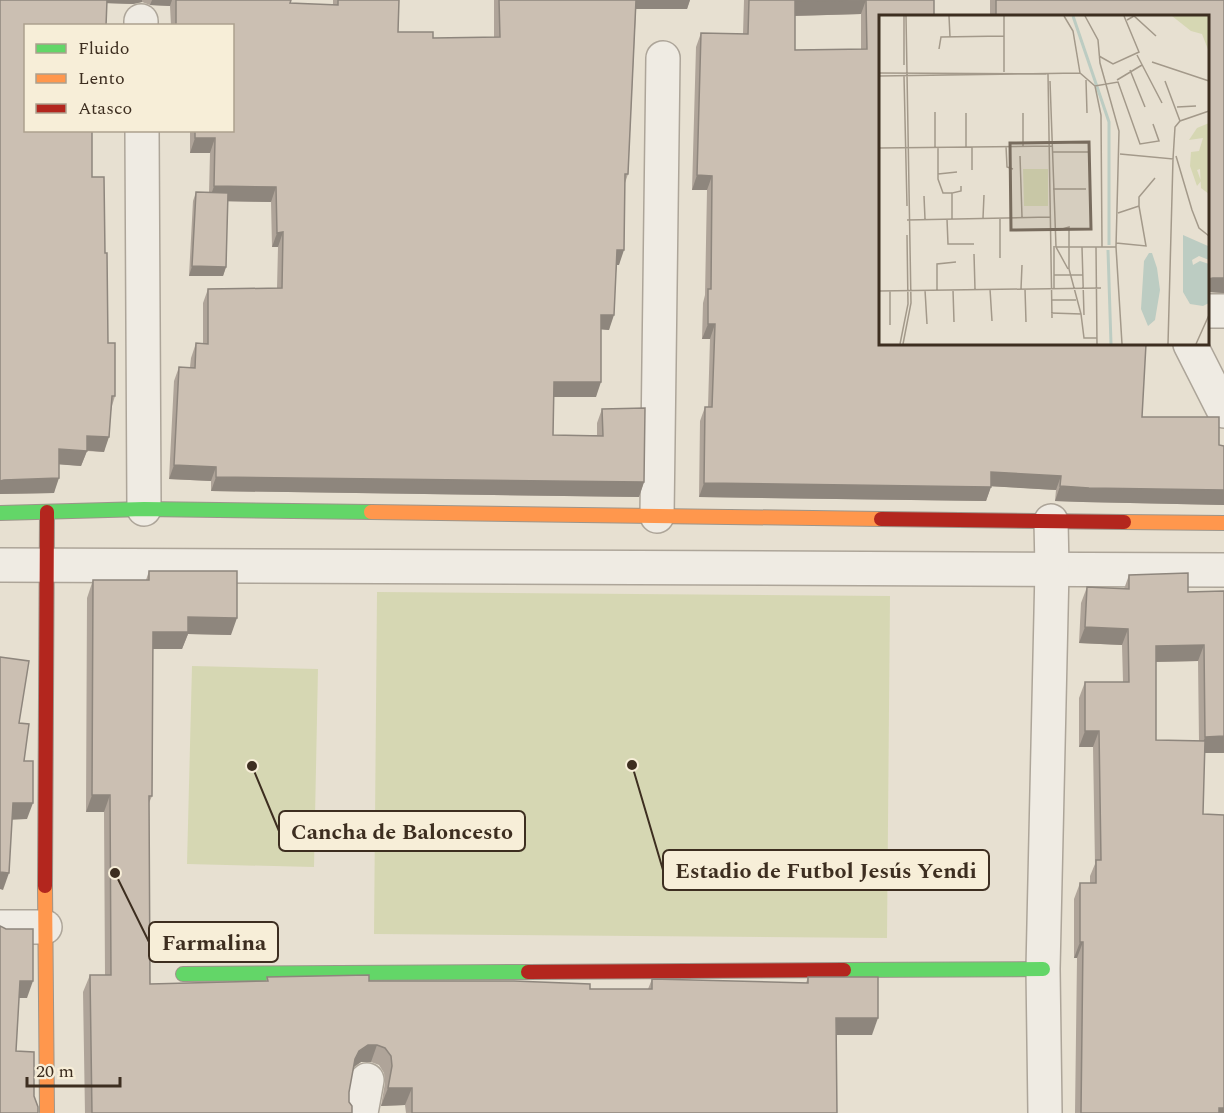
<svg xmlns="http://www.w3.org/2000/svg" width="1224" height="1113" font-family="Spectral,serif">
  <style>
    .green { fill: #d6d7b3 }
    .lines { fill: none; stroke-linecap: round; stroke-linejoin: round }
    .street-casing { stroke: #ada599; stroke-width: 36 }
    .fast-casing { stroke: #9c958a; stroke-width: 16 }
    .slow-casing { stroke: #9c958a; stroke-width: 16 }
    .jam-casing { stroke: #9c958a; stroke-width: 16 }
    .street { stroke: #efebe3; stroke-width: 33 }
    .fast { stroke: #63d668; stroke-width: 14 }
    .slow { stroke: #ff974d; stroke-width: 14 }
    .jam { stroke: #b3261e; stroke-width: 14 }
    .wall { fill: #afa499; fill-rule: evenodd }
    .shaded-wall { fill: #8e867d }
    .building { fill: #cbbfb2; stroke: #8e867d; stroke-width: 1.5 }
    .inset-river { fill: none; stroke: #bcccc2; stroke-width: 3 }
    .inset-road { fill: none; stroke: #a3998a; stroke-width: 1.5 }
    .view { fill: #786c5e; fill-opacity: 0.15; stroke: #786c5e; stroke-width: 3 }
    .inset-edge { fill: none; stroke: #3d2e20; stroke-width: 3 }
    .leader { fill: none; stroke: #3d2e20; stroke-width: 2 }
    .callout-dot { fill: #3d2e20; stroke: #f7eed8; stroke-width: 2 }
    .callout { fill: #f7eed8; stroke: #3d2e20; stroke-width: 2 }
    .callout-label { font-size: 22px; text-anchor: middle; font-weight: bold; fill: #3d2e20 }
  </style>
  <rect width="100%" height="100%" fill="#e7e0d1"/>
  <!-- green -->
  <g class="green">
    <polygon points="377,592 890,596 887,938 374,934"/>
    <polygon points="192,666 318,669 314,867 187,864"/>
  </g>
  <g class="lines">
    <defs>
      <g id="street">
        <polyline points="141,21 141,26"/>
        <polyline points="142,130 144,509"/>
        <polyline points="1208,311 1224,311"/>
        <polyline points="1190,344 1224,411"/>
        <polyline points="657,516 663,58"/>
        <polyline points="0,565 1224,570"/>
        <polyline points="0,927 45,927"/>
        <polyline points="361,1113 367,1080"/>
        <polyline points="1045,1113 1043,969 1052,569 1051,521"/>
      </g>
      <g id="fast">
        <polyline points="0,513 144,509 371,512"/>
        <polyline points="844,970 1043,969"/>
        <polyline points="183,974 528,972"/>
      </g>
      <g id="slow">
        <polyline points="371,512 881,519"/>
        <polyline points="1124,522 1224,523"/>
        <polyline points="45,886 47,1113"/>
      </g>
      <g id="jam">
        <polyline points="881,519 1124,522"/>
        <polyline points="45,886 47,512"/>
        <polyline points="528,972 844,970"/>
      </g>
    </defs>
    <!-- street casing -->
    <use href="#street" class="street-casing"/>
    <!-- fast casing -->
    <use href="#fast" class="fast-casing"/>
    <!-- slow casing -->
    <use href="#slow" class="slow-casing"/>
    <!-- jam casing -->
    <use href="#jam" class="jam-casing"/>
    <!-- street -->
    <use href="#street" class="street"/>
    <!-- fast -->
    <use href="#fast" class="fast"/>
    <!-- slow -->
    <use href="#slow" class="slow"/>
    <!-- jam -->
    <use href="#jam" class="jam"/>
  </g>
  <!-- wall -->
  <g class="wall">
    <polygon points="0,0 291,0 290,3 333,5 333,0 399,0 398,32 433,38 494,38 494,0 690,0 687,9 636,9 628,174 625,183 619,265 617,265 609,330 601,329 596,397 554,397 553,435 597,435 597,423 602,409 644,482 639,497 211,491 211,481 169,479 174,381 179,367 190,367 191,358 196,343 203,344 203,303 208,289 277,288 278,247 272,247 271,202 227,201 226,267 223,276 189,276 193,201 196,192 209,193 210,153 190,153 190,130 232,130 232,26 171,26 170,6 150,5 142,2 133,4 107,3 26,26 92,177 105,253 108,343 115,396 112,406 104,452 87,451 81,466 59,464 54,493 0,494"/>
    <path d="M744 0H934L880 344 1142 417 1219 445 1224 446V505L1083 502 1055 501 1056 490 991 486 986 501 699 497 700 421 705 407H708L710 339H702L703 303 705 295 707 190H692L696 47 701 33 743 34ZM861 14V49L795 50V16Z"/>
    <polygon points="990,0 1224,0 1224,293 1208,292 1208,16 990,16"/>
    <polygon points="149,571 231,635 188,634 182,649 153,649 152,796 149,803 150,984 266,981 267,977 590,989 648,989 652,979 806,983 808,977 872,1035 837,1035 837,1113 406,1113 405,1105 381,1106 385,1083 384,1073 379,1065 371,1062 361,1062 353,1068 349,1092 349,1102 352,1113 85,1113 83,992 90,975 105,975 104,812 86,812 87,598 93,580 146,580"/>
    <path d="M1129 575 1188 592 1224 591 1204 753 1203 814 1224 1113H1075L1077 958H1074V899L1080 883H1090V876L1095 864 1093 747H1079V698L1085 682H1123L1122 645 1079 643 1081 603 1087 587 1124 589ZM1198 661 1199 741 1156 740V662Z"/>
  </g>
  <!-- shaded-wall -->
  <g class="shaded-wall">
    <polygon points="103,0 142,0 142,2 133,4 102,3"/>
    <polygon points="152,0 172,0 170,6 150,5"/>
    <polygon points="634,0 690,0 687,9 631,9"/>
    <polygon points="866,0 861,14 790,16 795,1"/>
    <polygon points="195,138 215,138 210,153 190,153"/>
    <polygon points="697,175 712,176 707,190 692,190"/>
    <polygon points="214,186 276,187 271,202 209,201"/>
    <polygon points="283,232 278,247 272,247 277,233"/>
    <polygon points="617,250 624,250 619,265 612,265"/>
    <polygon points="192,266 226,267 223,276 189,276"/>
    <polygon points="1213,278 1224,278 1224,293 1208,292 1208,279"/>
    <polygon points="601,315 614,315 609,330 596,329"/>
    <polygon points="708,324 715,324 710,339 702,339"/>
    <polygon points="554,382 601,382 596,397 549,397"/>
    <polygon points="87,436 109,437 104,452 82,450"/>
    <polygon points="59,449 87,451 81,466 54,464"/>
    <polygon points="174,465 216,467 211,481 169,479"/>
    <polygon points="991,472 1061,476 1056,490 986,486"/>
    <polygon points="216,477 644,482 639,497 211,491"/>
    <polygon points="59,478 54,493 0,494 0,481 4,480"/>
    <polygon points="704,483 991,487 986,501 699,497"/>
    <polygon points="1060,486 1224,490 1224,505 1083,502 1055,501"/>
    <polygon points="188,617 237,618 231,635 188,634 182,649 147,649 153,632"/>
    <polygon points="1085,627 1128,629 1122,645 1079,643"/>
    <polygon points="1204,645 1198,661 1150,662 1156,646"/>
    <polygon points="1085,731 1099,731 1093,747 1079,747"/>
    <polygon points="1224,736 1224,753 1199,753 1205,737"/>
    <polygon points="92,795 110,795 104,812 86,812"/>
    <polygon points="13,803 33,803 27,819 7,820"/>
    <polygon points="0,872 9,873 3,890 0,889"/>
    <polygon points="1080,942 1083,942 1077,958 1074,958"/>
    <polygon points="20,981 33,981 27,998 14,998"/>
    <polygon points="836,1018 878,1018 872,1035 830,1035"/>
    <polygon points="368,1045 377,1045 371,1062 361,1062 352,1068 355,1059 359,1051"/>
    <polygon points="388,1088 412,1088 405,1105 381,1106"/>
    <polygon points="1219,1108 1224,1108 1224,1113 1217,1113"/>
  </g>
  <!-- building -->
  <g class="building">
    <polygon points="0,0 107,0 106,26 26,26 26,130 92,130 92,177 104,177 105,253 107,253 108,343 115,343 115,396 112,396 109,437 87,436 87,451 59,449 59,478 4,480 0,481"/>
    <polygon points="176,0 291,0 290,3 338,5 338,0 399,0 398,32 433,32 433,38 500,37 499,0 636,0 628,174 625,174 624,250 617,250 614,315 601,315 601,382 554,382 553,435 603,436 602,409 645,408 644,482 216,477 216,467 174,465 179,367 195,368 196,343 208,344 208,289 282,288 283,232 277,233 276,187 214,186 215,138 195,138 195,130 232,130 232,26 176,26"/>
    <polygon points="749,0 862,0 795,1 795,50 867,49 866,0 934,0 934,16 880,16 880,344 1146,344 1142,417 1219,417 1219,445 1224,446 1224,490 1089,488 1060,486 1061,476 991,472 991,487 704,483 705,407 712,407 715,324 708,324 708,289 711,289 712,176 697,175 701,33 748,34"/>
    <polygon points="996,0 1224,0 1224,278 1213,278 1208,279 1208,16 996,16"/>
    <polygon points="196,192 228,193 226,267 192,266"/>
    <polygon points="149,571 237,571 237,618 188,617 188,632 153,632 152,796 149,796 150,984 268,981 267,977 369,975 369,981 514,981 590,984 590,989 652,989 652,979 808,983 808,977 878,977 878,1018 836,1018 837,1113 412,1113 412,1088 388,1088 392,1066 391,1056 385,1048 377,1045 368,1045 359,1051 355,1059 349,1092 349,1102 352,1106 352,1113 92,1113 90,975 111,975 110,795 92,795 93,580 149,580"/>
    <polygon points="1188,573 1188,592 1224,591 1224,736 1205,737 1204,645 1156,646 1156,740 1205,741 1203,814 1224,815 1224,1108 1219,1108 1219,1113 1081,1113 1083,942 1080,942 1080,883 1096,883 1096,860 1101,860 1099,731 1085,731 1085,682 1129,682 1128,629 1085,627 1087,587 1129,589 1129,575"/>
    <polygon points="0,657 29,661 19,723 29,724 24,761 33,761 33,803 13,803 9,873 0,872"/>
    <polygon points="0,926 6,929 33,929 33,981 20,981 16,1051 34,1052 34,1096 38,1107 38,1113 0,1113"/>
  </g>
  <!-- overview -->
  <g transform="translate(879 15)">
    <rect width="330" height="330" fill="#e7e0d1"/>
    <path d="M293 1H330V37L323 19 312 16ZM330 108V179L322 173 321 154 318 155 322 166 318 171 311 151 312 137 320 136 324 123 310 125 318 113ZM144 154H169V191H145Z" fill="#d6d7b3"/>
    <path d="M304 220 329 231 330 245 320 241 313 245 314 250 321 246 330 249V288L324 291 311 289 304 277ZM270 238H273L278 253 281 275 276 305 269 311 262 294 265 246Z" fill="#bcccc2"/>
    <path class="inset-river" d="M194 1 230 107V230M229 235 232 329"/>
    <path class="inset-road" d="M25 1V50M70 1 71 22M125 1V57M185 1 194 16 201 58M206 1 219 25 221 48 240 116 237 232 243 329M248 5 255 1 277 21M60 34 62 22 125 21M258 40 283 88M220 41 234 49 260 37 245 1M273 47 330 66M251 55 266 92M0 58 167 59M169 59 173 303M0 61 201 58 216 71 239 67 261 129 280 126 274 109M25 61 28 191M207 65 208 98M238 65 263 50M171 66 177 232M286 66 301 106M216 71 222 100 223 232M298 92 317 91M87 98V132M144 98V131M127 131 128 152 134 154M59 132V164L64 178H73M0 133 174 131M56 133V97M174 137H209M241 139 294 144 296 112 301 106 330 96M141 141 143 202M297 141 313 195 320 213 330 221M93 155V132M59 159 78 157M174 174H207M45 181 46 204M260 191V182L276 163M104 203 105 180M121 203V243M68 204 69 229H95M73 204V178L82 176V171M28 205 171 202M180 215 190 212V254L202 299M237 228 267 231 260 191 239 198M175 231V274M203 232 205 300M217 232 218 329M95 239 96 274M189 254 177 232H237M175 260H204M111 274 113 306M142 274 143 250M146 274 147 307M46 275 48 309M58 275V249L77 247M74 275 75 307M0 276 222 273M11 276V310M172 285H197M172 298 202 299 205 323H218M21 329 29 289 28 220M24 329 32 288 27 1M289 329 294 144M317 329 330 300"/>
    <path class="view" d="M210 127 212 214 132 215 131 128Z"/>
    <rect width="330" height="330" class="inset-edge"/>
  </g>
  <!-- callouts -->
  <path class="leader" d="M252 766L279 831M632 765L663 870M115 873L149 942"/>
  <g class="callout-dot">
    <circle cx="252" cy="766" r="6"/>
    <circle cx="632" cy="765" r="6"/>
    <circle cx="115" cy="873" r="6"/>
  </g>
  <g class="callout">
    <rect x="279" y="811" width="246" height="40" rx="6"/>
    <rect x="663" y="850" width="326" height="40" rx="6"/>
    <rect x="149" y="922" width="129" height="40" rx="6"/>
  </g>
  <g class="callout-label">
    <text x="402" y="839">Cancha de Baloncesto</text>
    <text x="826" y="878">Estadio de Futbol Jesús Yendi</text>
    <text x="214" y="950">Farmalina</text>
  </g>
  <!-- legend -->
  <rect x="24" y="24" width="210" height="108" fill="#f7eed8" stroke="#ada18e" stroke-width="1.5"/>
  <rect x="36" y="44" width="30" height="9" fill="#63d668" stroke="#ada18e" stroke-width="1.5"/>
  <text x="78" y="54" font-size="18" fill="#3d2e20">Fluido</text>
  <rect x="36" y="74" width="30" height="9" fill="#ff974d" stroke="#ada18e" stroke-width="1.5"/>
  <text x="78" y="84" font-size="18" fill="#3d2e20">Lento</text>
  <rect x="36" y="104" width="30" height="9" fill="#b3261e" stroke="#ada18e" stroke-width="1.5"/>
  <text x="78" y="114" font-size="18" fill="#3d2e20">Atasco</text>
  <!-- scale -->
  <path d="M27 1077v9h93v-9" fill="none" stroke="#3d2e20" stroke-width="3"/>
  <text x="36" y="1077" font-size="18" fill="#3d2e20" stroke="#f7eed8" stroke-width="4.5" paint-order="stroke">20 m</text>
</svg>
